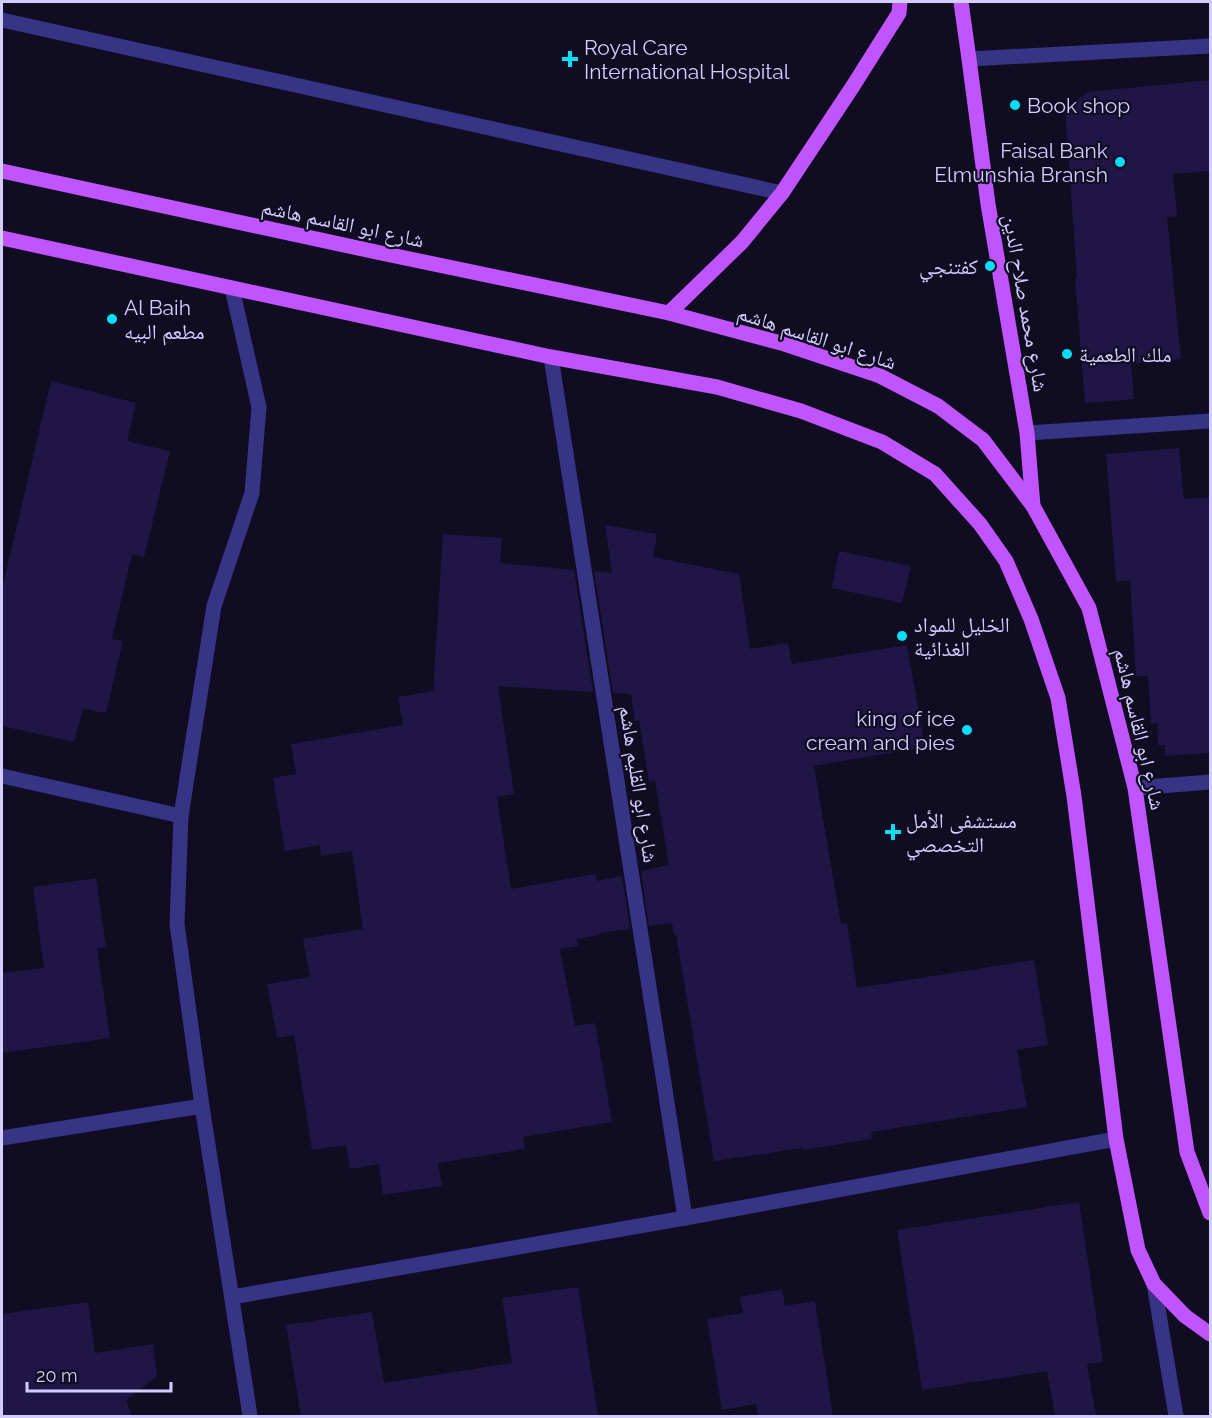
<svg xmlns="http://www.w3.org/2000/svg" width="1212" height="1418" font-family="Raleway,'Noto Naskh Arabic',sans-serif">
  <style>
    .building { fill: #201645 }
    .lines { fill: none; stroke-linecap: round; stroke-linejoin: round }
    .minor { stroke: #373385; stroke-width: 15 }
    .major { stroke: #c054ff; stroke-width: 15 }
    .poi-dot { fill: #00def8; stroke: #100c22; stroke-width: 2 }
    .labels { text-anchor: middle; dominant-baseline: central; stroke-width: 4.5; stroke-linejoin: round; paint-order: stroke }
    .poi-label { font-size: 21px; fill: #d3cdff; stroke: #100c22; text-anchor: start }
    .street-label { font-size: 21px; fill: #d3cdff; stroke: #100c22 }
  </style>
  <rect width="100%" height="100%" fill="#100c22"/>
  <!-- building -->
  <g class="building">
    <polygon points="1210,80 1210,171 1173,174 1177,216 1167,217 1181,359 1131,364 1134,399 1085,403 1075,279 1077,278 1065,109 1088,92"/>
    <polygon points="51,381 136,403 127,441 170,451 144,557 132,554 112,639 123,641 106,713 83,709 74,742 2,726 2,589"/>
    <polygon points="1179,448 1184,499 1210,497 1210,753 1165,756 1165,745 1158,745 1157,723 1151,724 1148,676 1136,676 1130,580 1116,582 1106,454"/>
    <polygon points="605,525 657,534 653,557 739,574 750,649 788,643 792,664 907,645 925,747 814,766 841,924 847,923 857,988 1034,960 1048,1045 1017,1050 1027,1107 871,1132 872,1139 803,1150 803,1148 714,1161 676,934 674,935 672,923 649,926 641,871 669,865 655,781 649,782 639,720 635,721 631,694 613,693 594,571 612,573"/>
    <polygon points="443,534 502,538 500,563 574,570 593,692 498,686 514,794 497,797 511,889 595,874 597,881 622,876 630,929 600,933 600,935 577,939 578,946 560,949 575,1026 595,1023 612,1122 523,1137 525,1149 438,1163 442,1186 383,1195 379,1164 350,1169 346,1145 312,1150 294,1035 277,1038 267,984 310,977 303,939 363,929 352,851 321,856 320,845 285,851 273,778 296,774 291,744 403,725 398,697 433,691"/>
    <polygon points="839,551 911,566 902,603 832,588"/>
    <polygon points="96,878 106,947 97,948 110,1038 2,1053 2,973 44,968 33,887"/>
    <polygon points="1079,1202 1103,1362 1087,1364 1096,1416 1055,1416 1047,1371 922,1390 897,1230"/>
    <polygon points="578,1287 598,1416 301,1416 286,1325 372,1312 384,1383 512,1363 502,1298"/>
    <polygon points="782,1289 785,1306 815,1301 833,1416 758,1416 756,1404 722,1410 707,1319 743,1313 740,1297"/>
    <polygon points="88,1302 95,1353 153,1344 157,1376 126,1400 132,1416 2,1416 2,1314"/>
  </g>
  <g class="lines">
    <!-- minor -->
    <g class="minor">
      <polyline points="2,20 782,193"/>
      <polyline points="969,59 1210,46"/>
      <polyline points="232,288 259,407 252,493 214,606 181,816 177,924 202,1106 250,1416"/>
      <polyline points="551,357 685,1218"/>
      <polyline points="1027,433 1210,421"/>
      <polyline points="2,776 181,816"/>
      <polyline points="1135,788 1210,782"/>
      <polyline points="2,1138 202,1106"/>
      <polyline points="1154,1284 1176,1416"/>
      <polyline points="232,1297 685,1218 1116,1139"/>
    </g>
    <!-- major -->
    <g class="major">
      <polyline points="961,2 969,59 988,204 1027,433 1033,506"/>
      <polyline points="2,171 381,253 669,313 781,343 880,376 938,406 983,440 1033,506 1089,608 1135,788 1187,1152 1210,1213"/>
      <polyline points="2,238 551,357 717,387 801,411 882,442 935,474 980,524 1006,561 1031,619 1058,698 1074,796 1116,1139 1138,1250 1154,1284 1185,1316 1210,1334"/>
      <polyline points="669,313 742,242 782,193 853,86 899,13 900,2"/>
    </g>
  </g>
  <!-- markers -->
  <g class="poi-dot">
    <path d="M567 50h6v6h6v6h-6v6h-6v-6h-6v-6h6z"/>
    <circle cx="1015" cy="105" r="6"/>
    <circle cx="1120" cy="162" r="6"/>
    <circle cx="990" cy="266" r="6"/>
    <circle cx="112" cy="319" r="6"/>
    <circle cx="1067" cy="354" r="6"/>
    <circle cx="902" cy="636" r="6"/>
    <circle cx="967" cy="730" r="6"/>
    <path d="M890 823h6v6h6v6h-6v6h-6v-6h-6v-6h6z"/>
  </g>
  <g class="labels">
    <!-- poi labels -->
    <g class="poi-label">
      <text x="584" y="47">Royal Care<tspan x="584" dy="24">International Hospital</tspan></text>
      <text x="1027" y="105">Book shop</text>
      <text x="1108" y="150" text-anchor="end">Faisal Bank<tspan x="1108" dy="24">Elmunshia Bransh</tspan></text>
      <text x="978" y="266" text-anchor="end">كفتنجي</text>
      <text x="124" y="307">Al Baih<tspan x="124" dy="24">مطعم البيه</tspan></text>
      <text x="1079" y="354">ملك الطعمية</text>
      <text x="914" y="624">الخليل للمواد<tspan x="914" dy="24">الغذائية</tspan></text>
      <text x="955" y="718" text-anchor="end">king of ice<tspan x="955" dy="24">cream and pies</tspan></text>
      <text x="906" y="820">مستشفى الأمل<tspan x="906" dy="24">التخصصي</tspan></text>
    </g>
    <!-- street labels -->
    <g class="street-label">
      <text transform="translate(343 223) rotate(12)">شارع ابو القاسم هاشم</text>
      <text transform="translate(1026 303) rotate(80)">شارع محمد صلاح الدين</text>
      <text transform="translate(817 337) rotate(18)">شارع ابو القاسم هاشم</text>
      <text transform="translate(1140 729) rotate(77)">شارع ابو القاسم هاشم</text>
      <text transform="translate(639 784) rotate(81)">شارع ابو القليم هاشم</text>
    </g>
  </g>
  <!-- border -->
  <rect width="1212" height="1418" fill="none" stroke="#d3cdff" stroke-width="6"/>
  <!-- scale -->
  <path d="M27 1382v9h144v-9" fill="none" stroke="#d3cdff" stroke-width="3"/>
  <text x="36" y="1382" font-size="18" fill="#d3cdff" stroke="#100c22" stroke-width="4.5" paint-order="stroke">20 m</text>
</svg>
